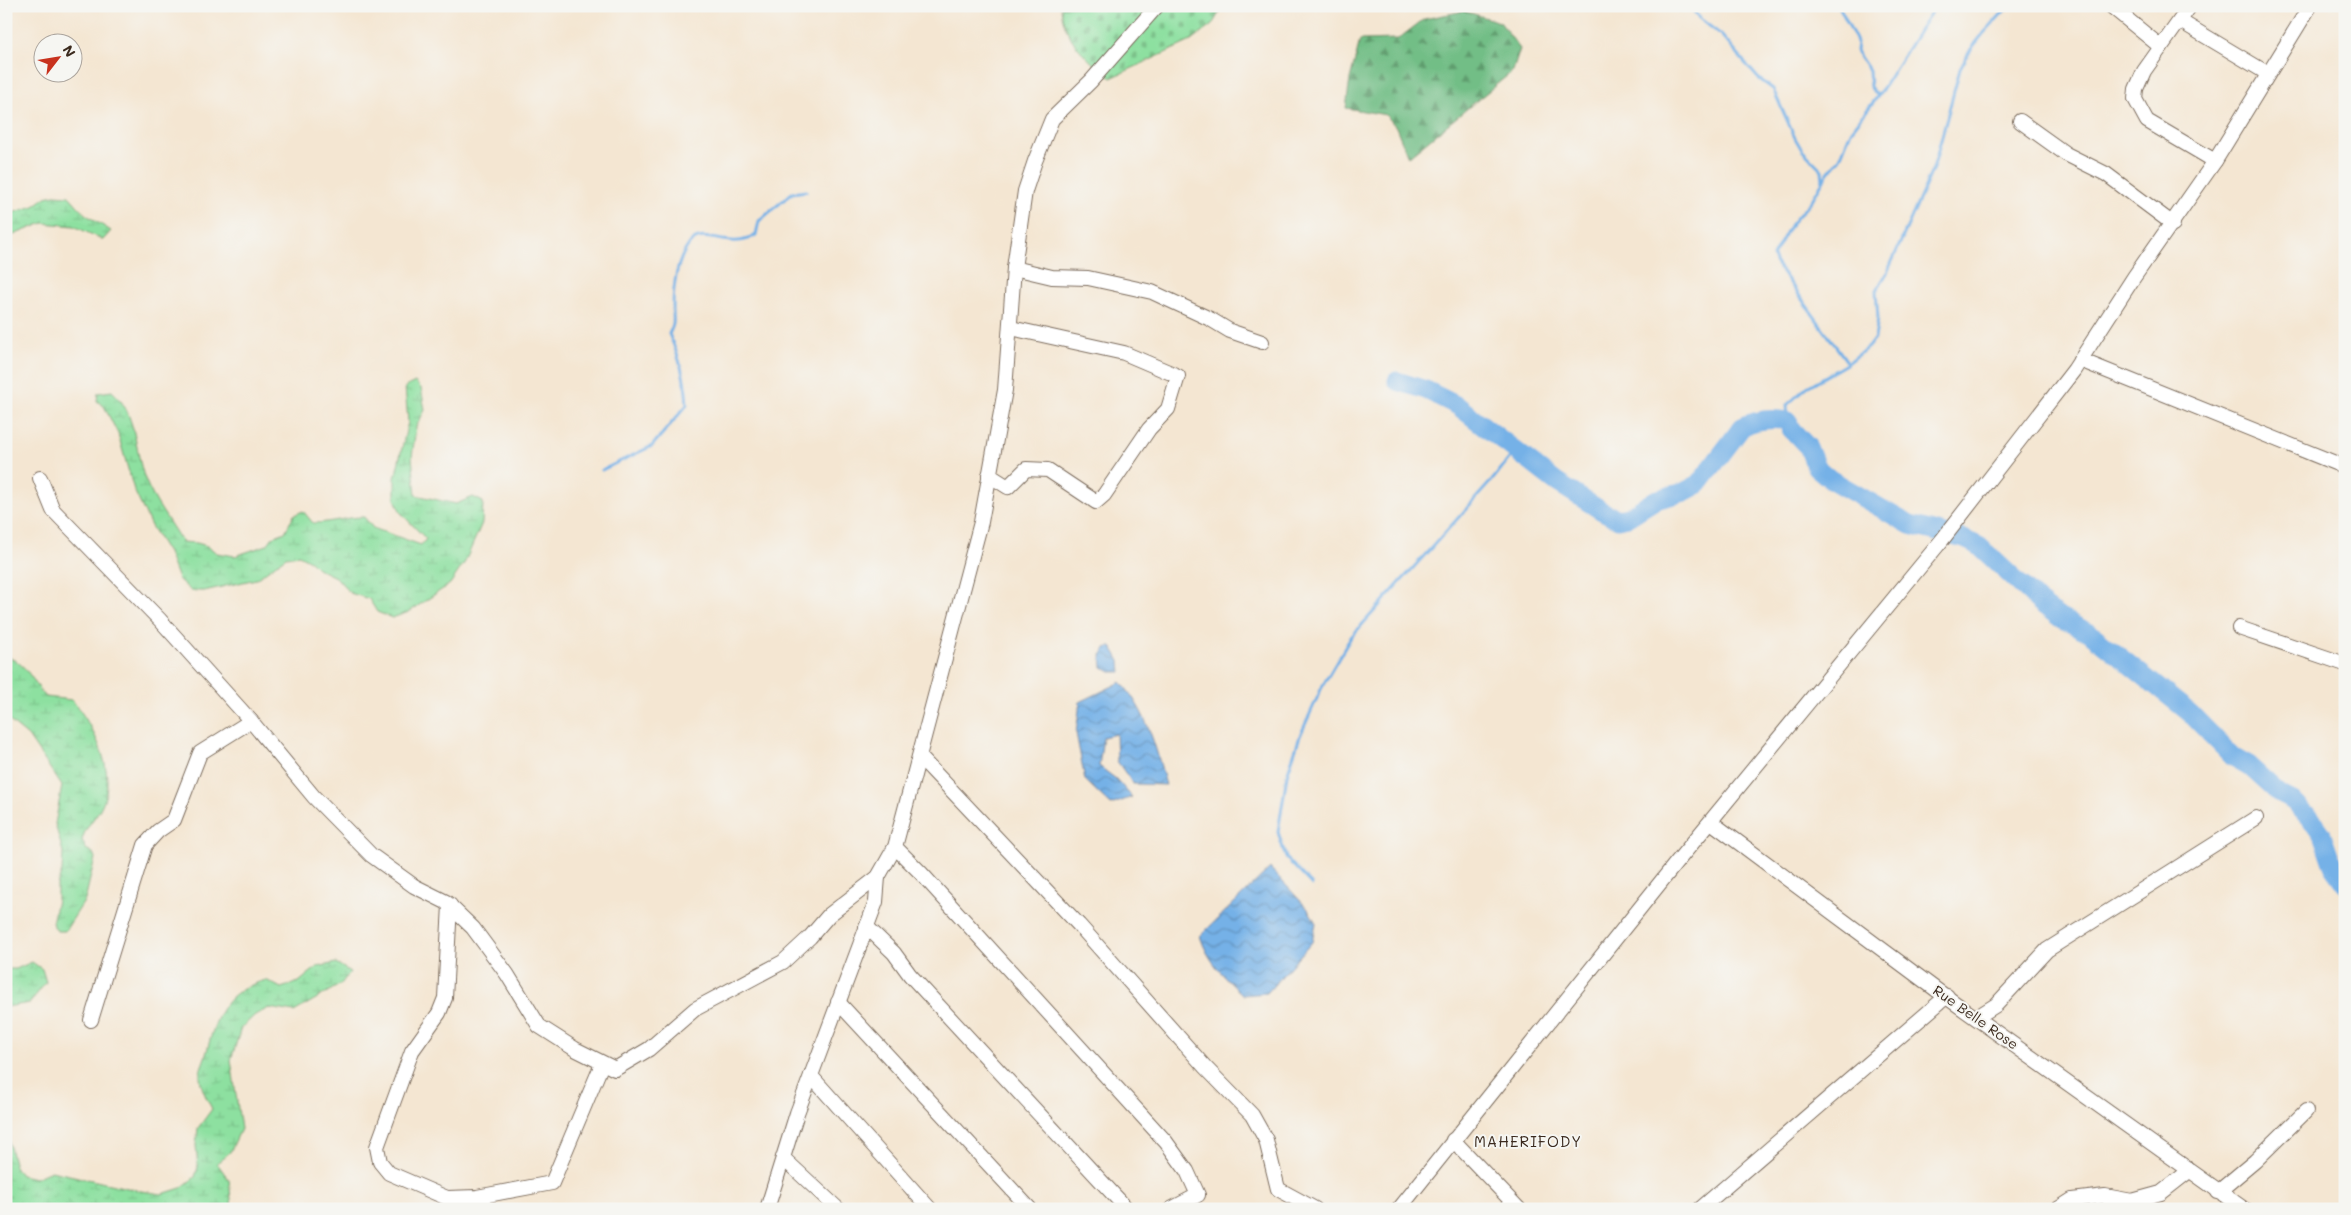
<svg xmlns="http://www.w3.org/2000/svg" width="2351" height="1215" font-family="Mali,sans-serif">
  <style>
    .forest { fill: url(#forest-firs); stroke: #567452 }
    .wetland { fill: url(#wetland-marsh); stroke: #64855f }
    .cemetery { fill: url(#cemetery-stones); stroke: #64855f }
    .water { fill: url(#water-waves); stroke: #586e82 }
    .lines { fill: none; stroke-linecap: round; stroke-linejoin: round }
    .stream { stroke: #75b1e7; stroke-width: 3 }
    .river { stroke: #75b1e7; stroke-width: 19 }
    .minor-casing { stroke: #7c6c5d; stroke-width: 16 }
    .minor { stroke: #fff; stroke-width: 14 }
    .labels { text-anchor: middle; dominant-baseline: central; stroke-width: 4; stroke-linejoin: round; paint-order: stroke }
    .street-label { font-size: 14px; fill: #3b2a1e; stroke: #f6f6f2 }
    .neighbourhood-label { font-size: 15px; letter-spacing: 1px; fill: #3b2a1e; stroke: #f6f6f2 }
  </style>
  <defs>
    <pattern id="forest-firs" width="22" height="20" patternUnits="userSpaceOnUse" patternTransform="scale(1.25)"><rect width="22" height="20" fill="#72be86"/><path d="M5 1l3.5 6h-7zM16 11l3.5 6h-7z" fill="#5f9b6d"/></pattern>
    <pattern id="wetland-marsh" width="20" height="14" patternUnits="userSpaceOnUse" patternTransform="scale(1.25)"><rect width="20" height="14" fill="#8de0a0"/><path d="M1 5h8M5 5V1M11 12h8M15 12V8" fill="none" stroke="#7bc089"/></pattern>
    <pattern id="cemetery-stones" width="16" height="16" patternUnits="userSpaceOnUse" patternTransform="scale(1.25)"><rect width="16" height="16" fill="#8de0a0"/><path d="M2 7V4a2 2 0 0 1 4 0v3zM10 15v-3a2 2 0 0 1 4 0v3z" fill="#7bc089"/></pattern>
    <pattern id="water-waves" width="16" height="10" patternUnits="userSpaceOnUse" patternTransform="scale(1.25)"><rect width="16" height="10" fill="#75b1e7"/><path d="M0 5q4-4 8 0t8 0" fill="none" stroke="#6190bb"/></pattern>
  </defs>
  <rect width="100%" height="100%" fill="#f6f6f2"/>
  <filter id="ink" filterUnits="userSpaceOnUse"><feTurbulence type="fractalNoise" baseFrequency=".02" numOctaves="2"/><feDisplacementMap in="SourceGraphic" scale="10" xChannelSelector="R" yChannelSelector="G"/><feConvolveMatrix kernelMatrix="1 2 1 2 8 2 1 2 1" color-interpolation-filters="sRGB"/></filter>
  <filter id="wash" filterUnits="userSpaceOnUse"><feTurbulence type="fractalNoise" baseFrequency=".0096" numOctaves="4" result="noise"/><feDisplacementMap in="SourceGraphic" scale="20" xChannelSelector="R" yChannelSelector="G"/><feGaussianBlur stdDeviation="1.12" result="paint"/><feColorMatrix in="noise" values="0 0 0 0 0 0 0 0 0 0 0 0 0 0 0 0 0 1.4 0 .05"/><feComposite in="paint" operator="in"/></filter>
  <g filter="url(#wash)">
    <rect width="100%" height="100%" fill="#f4e6d2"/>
    <!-- forest -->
    <polygon class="forest" points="1464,11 1500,22 1520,49 1513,71 1408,157 1396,127 1386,115 1346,108 1350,79 1360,40 1398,39 1424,19"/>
    <!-- wetland -->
    <g class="wetland">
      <polygon points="54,195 69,196 85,214 111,231 103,240 74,226 43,223 6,238 6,215 34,206 46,197"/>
      <path d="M415 382 421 388 425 410 416 427 412 457 416 495 456 504 473 497 483 502 482 523 465 562 450 584 409 612 392 618 377 612 369 599 350 593 337 578 317 568 310 561 299 555 286 557 256 579 204 591H191L178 579 168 553 151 526 134 490 118 434 104 406 97 401 98 393 112 391C137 413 134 449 145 479 153 500 170 522 182 542L197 543 207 546 217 553 235 556 267 545 273 537 285 532 294 515 303 511 313 523C331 523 346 517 364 517L373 528 421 545 426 539 401 513 395 499V478L408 422 405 387Z"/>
      <path d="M6 657C26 661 33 683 46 697L72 700C93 725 119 774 101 807 95 819 85 827 82 840L86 849 93 853 95 858 85 900 65 931H57L52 923 57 900V885L62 871 63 852 55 824 62 786 28 736 6 718Z"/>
      <polygon points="32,962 42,969 46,982 30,1003 6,1007 6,969 16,969"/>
      <path d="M336 963 350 972 341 984 294 1012 269 1008 255 1015 241 1028 231 1060 241 1129 230 1152 217 1163 229 1180 232 1209H6V1131L15 1167 21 1175 35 1178 51 1171 141 1191 162 1194 181 1188 195 1177 198 1167 196 1145 198 1128 212 1109C207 1099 199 1085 200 1073 201 1066 205 1059 207 1051 217 1013 225 991 266 980L281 988 299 982 317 967Z"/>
    </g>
    <!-- cemetery -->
    <path class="cemetery" d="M1061 6H1223L1212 25 1191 41 1111 78C1087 60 1062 37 1061 6Z"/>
    <!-- water -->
    <g class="water">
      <polygon points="1107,647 1112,647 1120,661 1121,672 1111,672 1102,667 1101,655"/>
      <path d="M1121 682C1148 714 1155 745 1166 785L1133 784 1117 761 1116 734 1103 737 1099 766 1116 779 1132 797 1111 805 1085 780 1076 733 1080 702Z"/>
      <path d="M1270 868 1308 909 1316 923 1312 942 1267 993 1243 995C1224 977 1208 961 1200 936Z"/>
    </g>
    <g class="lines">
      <!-- stream -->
      <g class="stream">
        <polyline points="1690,6 1699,18 1721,35 1758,78 1773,89 1795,138 1802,150 1822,170 1823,181"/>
        <polyline points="1839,6 1857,42 1856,51 1869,70 1870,87 1878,96"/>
        <polyline points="1848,363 1868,347 1875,338 1878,318 1876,291 1887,273 1934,166 1960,69 1971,49 1983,34 2009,6"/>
        <polyline points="1788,421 1787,405 1807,387 1848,363 1775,262 1773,256 1791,224 1812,200 1827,174 1840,158 1851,131 1878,96 1935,6"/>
        <path d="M602 470 652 446 687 405C686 381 679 356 669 334 675 322 673 322 673 309 673 288 676 263 688 246 702 224 728 253 756 235L759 221 792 193 806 191"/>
        <polyline points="1312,885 1286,858 1278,832 1287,775 1300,736 1323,685 1351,637 1494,478 1515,451"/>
      </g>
      <!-- river -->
      <path class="river" d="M1397 381 1426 390 1458 406 1556 482 1602 511 1618 519 1628 517 1655 500 1684 492 1699 484 1742 427C1757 419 1772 418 1788 421L1791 429 1808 447 1816 467 1830 479 1910 525 1964 539 1979 546 2039 602 2060 618 2090 633 2190 713 2233 757 2249 766 2281 795 2293 801 2315 824 2322 834 2334 869 2345 884"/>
    </g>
  </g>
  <g filter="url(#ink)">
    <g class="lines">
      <defs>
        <g id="minor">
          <polyline points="2111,6 2161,47"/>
          <polyline points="2190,6 2144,71 2136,89 2135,99 2147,121 2215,161"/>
          <polyline points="2180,21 2267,73"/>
          <polyline points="2020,121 2066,154 2106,174 2173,224"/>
          <polyline points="1014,268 1052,277 1088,278 1152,292 1210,319 1230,331 1262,342"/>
          <polyline points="2080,360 2345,467"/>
          <polyline points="989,475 1008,487 1026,469 1048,470 1096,502 1104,495 1149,429 1168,409 1178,376 1124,353 1011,328"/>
          <polyline points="40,478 53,510 160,620 251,721"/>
          <polyline points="2239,628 2345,664"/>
          <polyline points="920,757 1079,925 1205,1067 1252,1115 1266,1140 1278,1189 1315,1209"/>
          <polyline points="1711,822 1938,991 2244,1209"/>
          <polyline points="895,847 921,873 1166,1142 1187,1171 1198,1195 1171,1209"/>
          <polyline points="450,905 445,998 439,1013 412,1051 377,1147 380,1162 389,1173 447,1198 477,1197 552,1183 602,1064"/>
          <polyline points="866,926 894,953 910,975 1127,1209"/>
          <polyline points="838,1002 1030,1209"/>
          <polyline points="1977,1017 1996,1005 2047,950 2256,818"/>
          <polyline points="91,1020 145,845 158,831 174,820 200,753 251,721 314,797 371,855 414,886 446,902 473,928 507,974 539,1026 575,1049 615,1069 649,1049 695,1009 783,962 810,937 829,915 878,877 895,847 981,522 1005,390 1014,268 1025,191 1035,161 1052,119 1091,81 1157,6"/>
          <polyline points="811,1076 930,1209"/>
          <polyline points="1453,1140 1519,1209"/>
          <polyline points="783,1158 838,1209"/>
          <polyline points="2218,1192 2255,1161 2306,1111"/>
          <polyline points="767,1209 797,1113 876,902 878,877"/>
          <polyline points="1399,1209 1676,863 1942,540 2074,370 2134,277 2215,161 2310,6"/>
          <polyline points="1700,1209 1947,996"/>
          <polyline points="2058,1209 2072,1200 2105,1196 2132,1201 2161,1193 2189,1171"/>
        </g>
      </defs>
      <!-- minor casing -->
      <use href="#minor" class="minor-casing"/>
      <!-- minor -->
      <use href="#minor" class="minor"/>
    </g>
  </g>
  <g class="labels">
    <!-- street labels -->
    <g class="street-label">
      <text transform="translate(1976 1017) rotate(35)">Rue Belle Rose</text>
    </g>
    <!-- neighbourhood labels -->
    <g class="neighbourhood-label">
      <text x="1528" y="1141">MAHERIFODY</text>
    </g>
  </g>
  <!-- margin -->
  <rect width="2351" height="1215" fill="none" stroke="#f6f6f2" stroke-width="25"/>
  <!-- north arrow -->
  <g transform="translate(58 58) rotate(59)"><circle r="24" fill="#f6f6f2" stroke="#aba49d"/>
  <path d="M0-4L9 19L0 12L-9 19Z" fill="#c8321e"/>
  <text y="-8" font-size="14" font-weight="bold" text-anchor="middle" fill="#3b2a1e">N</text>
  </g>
</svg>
